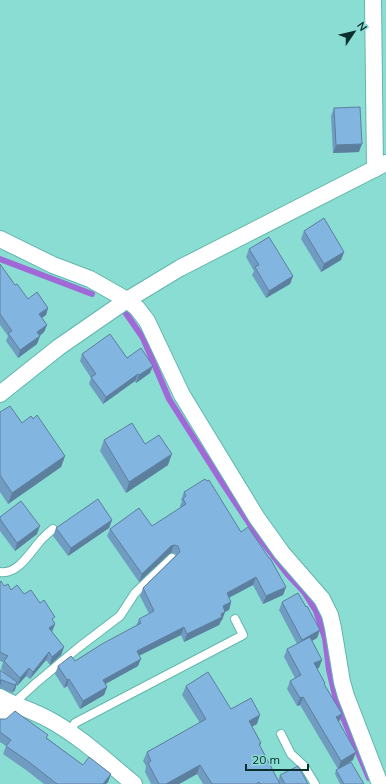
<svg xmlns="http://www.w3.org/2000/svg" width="386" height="784" font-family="Mulish,sans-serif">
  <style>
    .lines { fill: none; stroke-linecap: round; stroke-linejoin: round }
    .stream { stroke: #a168d8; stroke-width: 6 }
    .service-casing { stroke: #62b6ac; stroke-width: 10 }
    .minor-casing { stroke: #62b6ac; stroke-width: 18 }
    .service { stroke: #fff; stroke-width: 8 }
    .minor { stroke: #fff; stroke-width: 16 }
    .wall { fill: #719cc2 }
    .shaded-wall { fill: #5c7f9e }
    .building { fill: #83b5e1; stroke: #5c7f9e }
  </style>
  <rect width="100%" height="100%" fill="#8addd3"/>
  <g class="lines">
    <!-- stream -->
    <g class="stream">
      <polyline points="0,259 92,294"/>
      <polyline points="125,312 143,338 169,399 223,484 257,535 288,575 304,592 316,611 325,638 329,670 337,704 369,778"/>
    </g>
    <defs>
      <g id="service">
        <path d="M0 572C18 575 31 551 41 540 45 536 49 532 53 529"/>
        <polyline points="13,704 36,683 78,648 120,616 135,593 172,558"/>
        <polyline points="70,732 75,723 243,635 235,619"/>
        <polyline points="281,734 291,754 304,766 315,784"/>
      </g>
      <g id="minor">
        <polyline points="373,0 375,169"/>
        <polyline points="0,239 53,265 90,279 127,300 137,308 147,321 182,395 257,518 282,553 322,599 330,615 333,628 342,682 346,696 380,784"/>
        <polyline points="0,394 59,347 127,300 180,268 386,163"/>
        <path d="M0 697C15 706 32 710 48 719 80 736 106 761 134 784"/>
        <polyline points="0,718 13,704"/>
      </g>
    </defs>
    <!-- service casing -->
    <use href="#service" class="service-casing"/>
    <!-- minor casing -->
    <use href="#minor" class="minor-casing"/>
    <!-- service -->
    <use href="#service" class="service"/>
    <!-- minor -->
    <use href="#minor" class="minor"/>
  </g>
  <!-- wall -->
  <g class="wall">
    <polygon points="334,108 359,152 333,153 331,116"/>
    <polygon points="304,231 344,252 341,260 321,272 301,239"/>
    <polygon points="249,249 293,276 290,284 266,298 252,275 254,271 246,257"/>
    <polygon points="0,265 15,285 28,299 48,308 46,315 42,318 47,325 44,332 40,336 37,344 18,358 6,341 8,336 0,325"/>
    <polygon points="82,354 127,358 150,373 136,383 135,381 103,404 89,384 91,378 80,361"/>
    <polygon points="0,412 22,423 65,456 61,467 8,504 0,492"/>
    <polygon points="104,440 145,444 168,465 126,493 100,451"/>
    <polygon points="184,492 241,532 286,587 283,595 263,604 253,585 229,598 231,602 229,610 225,612 222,620 221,621 219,625 184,642 181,635 139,656 138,666 105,684 107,687 104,695 80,709 67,686 64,688 55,674 58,666 75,661 136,626 139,619 149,614 140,596 143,588 176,555 176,554 171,553 169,554 139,582 107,536 110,529 152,526 181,508 180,506 182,501 181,500"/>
    <polygon points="0,517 37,534 15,551 0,531"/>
    <polygon points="112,520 109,528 68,556 53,536 56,528"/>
    <polygon points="0,582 4,586 24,594 54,622 55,624 52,632 64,647 61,655 50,665 46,660 30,679 26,676 17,686 16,685 15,690 12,693 0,688 0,670 6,674 1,669 3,662 0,661"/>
    <polygon points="282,602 317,638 312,641 319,668 317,668 339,722 353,760 338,769 300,705 297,706 287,689 290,681 295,678 284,657 287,649 297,644 279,610"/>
    <polygon points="186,686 231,709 257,724 252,726 261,743 260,746 278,781 280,775 308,784 203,784 197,774 179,784 151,784 145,772 146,766 143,761 147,752 200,723 182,695"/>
    <polygon points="0,719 47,738 83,765 111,774 108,782 106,784 44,784 26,770 3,754 6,746 0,742"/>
    <polygon points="336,770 364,784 340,784 335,774"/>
  </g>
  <!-- shaded-wall -->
  <g class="shaded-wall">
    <polygon points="362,144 359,152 333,153 336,145"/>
    <polygon points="344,252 341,260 321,272 324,264"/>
    <polygon points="293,276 290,284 266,298 269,291"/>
    <polygon points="48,308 46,315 36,322 39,314"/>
    <polygon points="47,325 44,332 34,340 37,332"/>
    <polygon points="40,336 37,344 18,358 20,350"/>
    <polygon points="153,366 150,373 136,383 139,375"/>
    <polygon points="138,374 135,381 103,404 106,397"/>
    <polygon points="172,454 168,465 126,493 129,482"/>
    <polygon points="65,456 61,467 8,504 12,493"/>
    <polygon points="112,520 109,528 68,556 71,548"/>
    <polygon points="40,526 37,534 15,551 17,543"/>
    <polygon points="174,545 171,553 169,554 139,582 142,574 171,546"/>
    <polygon points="256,577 253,585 224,600 227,593"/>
    <polygon points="286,587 283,595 263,604 266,596"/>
    <polygon points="231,602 229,610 220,614 223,606"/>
    <polygon points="225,612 222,620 221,621 219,625 184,642 187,634"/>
    <polygon points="55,624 52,631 49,628"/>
    <polygon points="184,627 181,635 134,658 137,651"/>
    <polygon points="320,630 317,638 299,648 302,640"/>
    <polygon points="64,647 61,655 50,665 52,657"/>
    <polygon points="49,652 46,660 30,679 33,672"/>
    <polygon points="141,659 138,666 100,687 103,680"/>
    <polygon points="322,660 319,668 312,671 314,663"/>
    <polygon points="29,668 26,676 17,686 20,678"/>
    <polygon points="69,679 67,686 64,688 67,680"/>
    <polygon points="0,680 2,680 0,686"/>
    <polygon points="17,682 15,690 12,693 15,685"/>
    <polygon points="107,687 104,695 80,709 83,701"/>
    <polygon points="303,697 300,705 297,706 300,698"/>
    <polygon points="342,714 339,722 336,717"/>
    <polygon points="260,715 257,724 246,730 249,721"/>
    <polygon points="356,752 353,760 338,769 341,761"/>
    <polygon points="200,765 197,774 179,784 166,784"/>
    <polygon points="111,774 108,782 106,784 103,784"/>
  </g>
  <!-- building -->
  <g class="building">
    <polygon points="360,107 362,144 336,145 334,108"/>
    <polygon points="324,218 344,252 324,264 304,231"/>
    <polygon points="269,237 293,276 269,291 255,267 259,265 249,249"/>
    <polygon points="0,264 15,285 17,284 28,299 37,292 48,308 39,314 47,325 37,332 40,336 20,350 8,333 12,331 0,314"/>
    <polygon points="110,334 127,358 141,348 153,366 139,375 138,374 106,397 91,377 96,374 82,354"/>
    <polygon points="10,406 22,423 31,416 33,419 37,415 65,456 12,493 0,475 0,412"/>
    <polygon points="132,423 145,444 159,435 172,454 129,482 104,440"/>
    <polygon points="205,479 207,481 209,480 241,532 248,527 269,558 270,558 286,587 266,596 256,577 227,593 231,602 223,606 225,612 221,614 222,617 187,634 184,627 137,651 141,659 103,680 107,687 83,701 69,679 67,680 58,666 71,656 75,661 102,644 141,623 139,619 154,611 143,588 180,552 178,546 174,545 171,546 142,574 110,529 139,508 152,526 186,504 183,499 186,496 184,492"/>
    <polygon points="98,499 112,520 71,548 56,528"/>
    <polygon points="21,501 40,526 17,543 0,519 0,517"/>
    <polygon points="1,581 4,586 8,584 11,590 17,585 24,594 31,590 40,603 44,600 55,617 52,619 55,624 49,628 64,647 52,657 49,652 33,672 29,668 20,678 4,661 8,656 0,652 0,582"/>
    <polygon points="298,593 306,607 307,606 320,630 302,640 282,602"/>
    <polygon points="310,637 322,660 314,663 325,683 324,684 342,714 336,717 356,752 341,761 303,697 300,698 290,681 301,675 287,649"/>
    <polygon points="0,670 17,682 15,685 2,680 0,680"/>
    <polygon points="208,672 231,709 251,698 260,715 249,721 261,743 259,744 280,784 260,784 259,782 256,784 212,784 200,765 166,784 159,784 148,763 151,761 147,752 206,719 186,686"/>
    <polygon points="15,711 48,735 46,738 83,765 89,757 111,774 103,784 57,784 29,762 6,746 11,740 0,732 0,719 6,719"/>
    <polygon points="351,762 364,784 344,784 336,770"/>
    <polygon points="298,766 308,784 285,784 280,775"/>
  </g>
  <!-- north arrow -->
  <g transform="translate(354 32) rotate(55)" stroke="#8addd3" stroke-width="3" paint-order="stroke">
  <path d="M0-3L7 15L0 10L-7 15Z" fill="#0b2f2c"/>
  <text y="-6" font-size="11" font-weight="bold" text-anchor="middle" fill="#0b2f2c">N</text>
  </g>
  <!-- scale -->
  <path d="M246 764v6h62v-6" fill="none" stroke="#0b2f2c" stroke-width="2"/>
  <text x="252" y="764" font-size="12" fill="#0b2f2c" stroke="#8addd3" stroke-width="3" paint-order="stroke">20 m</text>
</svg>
